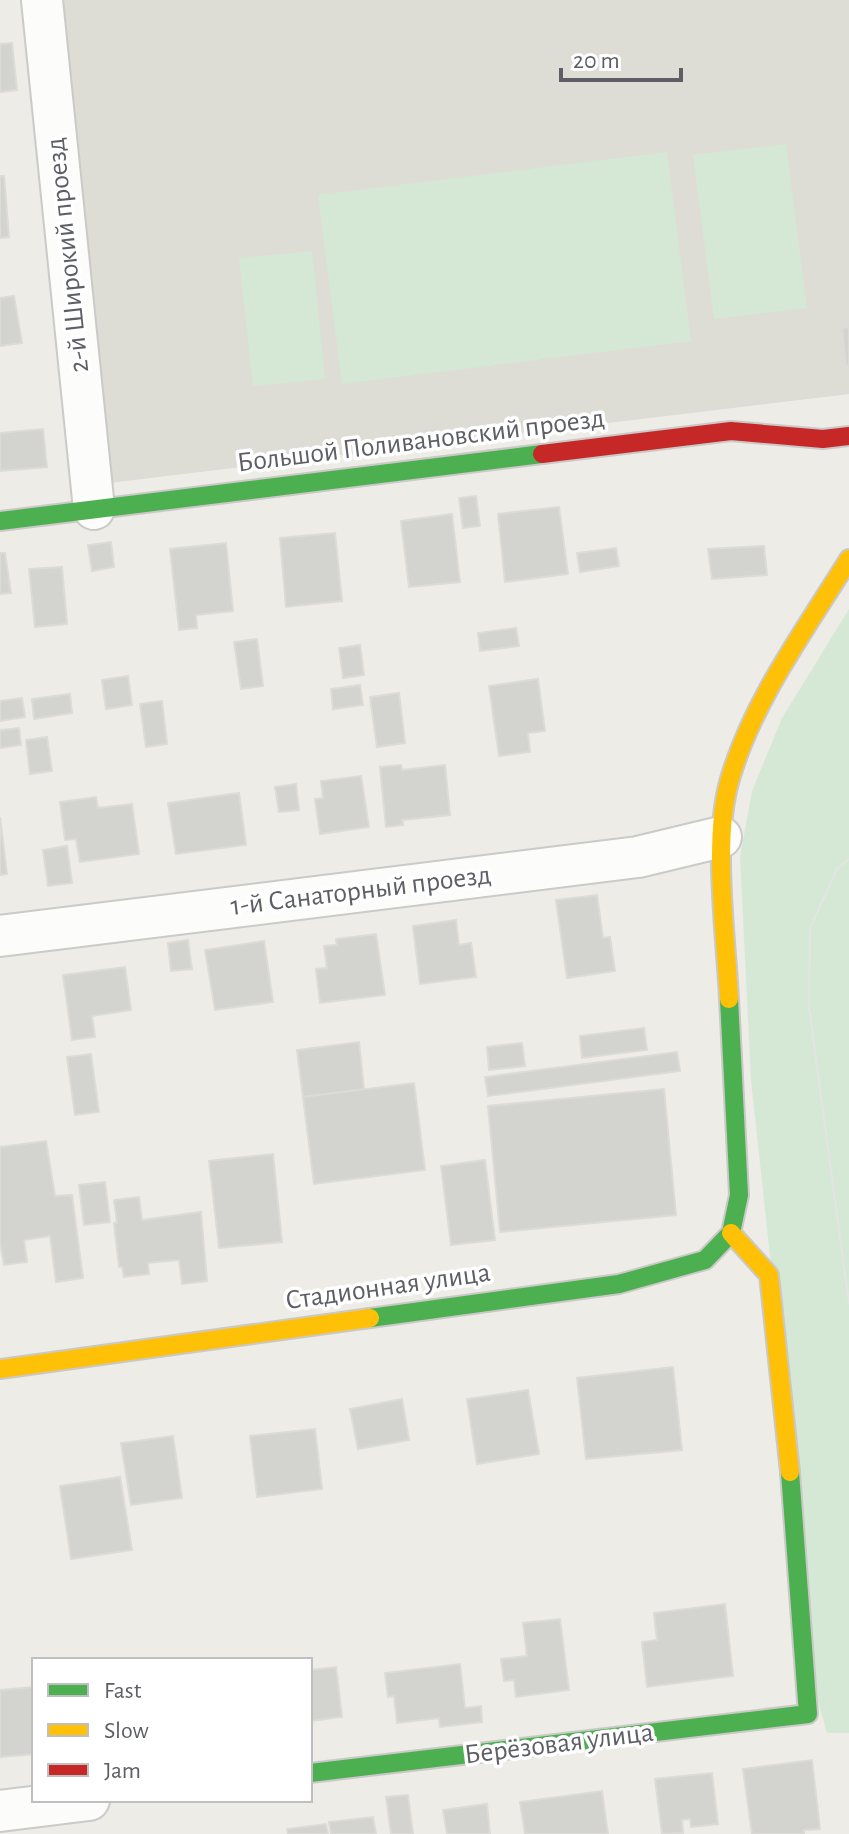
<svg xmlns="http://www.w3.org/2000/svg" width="849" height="1834" font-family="'Alegreya Sans',sans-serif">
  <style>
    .education { fill: #dddcd5 }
    .green { fill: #d5e8d6 }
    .building { fill: #d3d3d0; stroke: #dcdbd6; stroke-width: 2 }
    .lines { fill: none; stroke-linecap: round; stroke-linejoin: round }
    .street-casing { stroke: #cacac9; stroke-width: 44 }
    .fast-casing { stroke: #cac9c8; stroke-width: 22 }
    .slow-casing { stroke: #cac9c8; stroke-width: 22 }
    .jam-casing { stroke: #cac9c8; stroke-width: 22 }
    .street { stroke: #fcfcfb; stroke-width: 40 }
    .fast { stroke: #4caf50; stroke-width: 18 }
    .slow { stroke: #ffc107; stroke-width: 18 }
    .jam { stroke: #c62828; stroke-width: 18 }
    .tram { stroke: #e3e4e3; stroke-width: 2 }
    .labels { text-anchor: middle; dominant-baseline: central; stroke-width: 7; stroke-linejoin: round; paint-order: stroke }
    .street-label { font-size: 28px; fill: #5d5f65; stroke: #fff }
  </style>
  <rect width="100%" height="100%" fill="#edece7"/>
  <!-- education -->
  <polygon class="education" points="58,0 849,0 849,394 109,483"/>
  <!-- green -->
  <g class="green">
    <polygon points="786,144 807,308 714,319 693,155"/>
    <polygon points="667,152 691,341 342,384 318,195"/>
    <polygon points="312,251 325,379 253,386 239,258"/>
    <polygon points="849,609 849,1733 827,1733 818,1701 751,1080 740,857 752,791 782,718"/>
  </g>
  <!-- building -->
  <g class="building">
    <polygon points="12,43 17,90 0,92 0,44"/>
    <polygon points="0,176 4,176 9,237 0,238"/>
    <polygon points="14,296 22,343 0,346 0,298"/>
    <polygon points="849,327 849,366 846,366 842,328"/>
    <polygon points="43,429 47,467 0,471 0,433"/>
    <polygon points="476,496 480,526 463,528 459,498"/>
    <polygon points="559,507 568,574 505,582 498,514"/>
    <polygon points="452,514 460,582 409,587 401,521"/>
    <polygon points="335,533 342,601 286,607 280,538"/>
    <polygon points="111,542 114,567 92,571 88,545"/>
    <polygon points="226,543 233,611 196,615 197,628 179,630 170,549"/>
    <polygon points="764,546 767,575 712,579 708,549"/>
    <polygon points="616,548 619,566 580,572 577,553"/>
    <polygon points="0,553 5,553 11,593 0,594"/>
    <polygon points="62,567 67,624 35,627 29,569"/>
    <polygon points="516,628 519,646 480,651 478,633"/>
    <polygon points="257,639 263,686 241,689 234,642"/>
    <polygon points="360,645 364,675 343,678 339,648"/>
    <polygon points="128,676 132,705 106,709 102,680"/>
    <polygon points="538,679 545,731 528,733 530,752 499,756 489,686"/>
    <polygon points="360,685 363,705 333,709 331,689"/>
    <polygon points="399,693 405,743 377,747 370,697"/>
    <polygon points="70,694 72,713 34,719 32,699"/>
    <polygon points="22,698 25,717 0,721 0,701"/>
    <polygon points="162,701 167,744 146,747 140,704"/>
    <polygon points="19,728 21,745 0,748 0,730"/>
    <polygon points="47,737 52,771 30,774 26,740"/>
    <polygon points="401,765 402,770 445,765 450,815 402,820 403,825 386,827 380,767"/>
    <polygon points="361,776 369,827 320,834 315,799 323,798 321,781"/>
    <polygon points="296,784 299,810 279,812 275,787"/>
    <polygon points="239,793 246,845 176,854 168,803"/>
    <polygon points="96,797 98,808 132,804 139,854 80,862 76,839 65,840 60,802"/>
    <polygon points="0,817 7,874 0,875"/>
    <polygon points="67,846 72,883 48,886 43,850"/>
    <polygon points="597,895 603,938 610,937 615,971 567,978 556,900"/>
    <polygon points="456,920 459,945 471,943 476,977 420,984 413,926"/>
    <polygon points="376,934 385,995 320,1003 316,969 327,968 324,946 337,945 336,939"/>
    <polygon points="188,940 192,969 171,971 168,943"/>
    <polygon points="264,941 273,1002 215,1010 205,950"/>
    <polygon points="125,967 131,1010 92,1016 95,1037 72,1040 63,975"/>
    <polygon points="644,1028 647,1050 582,1058 580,1036"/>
    <polygon points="359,1042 364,1089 303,1097 297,1050"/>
    <polygon points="522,1043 525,1066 489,1070 487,1047"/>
    <polygon points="677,1052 680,1071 488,1096 485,1077"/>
    <polygon points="91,1054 99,1112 75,1115 67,1057"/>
    <polygon points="414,1083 425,1170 314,1184 303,1097"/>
    <polygon points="664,1089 676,1215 500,1232 488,1106"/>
    <polygon points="46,1141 55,1196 72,1195 83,1278 56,1282 50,1236 24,1240 27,1262 4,1265 0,1243 0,1147"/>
    <polygon points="273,1154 282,1242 219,1248 209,1161"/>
    <polygon points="485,1160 495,1240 451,1245 441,1166"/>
    <polygon points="105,1182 110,1222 84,1225 79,1185"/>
    <polygon points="139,1197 142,1220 201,1212 207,1281 182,1284 179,1260 148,1263 149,1274 124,1277 122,1267 119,1267 114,1223 117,1223 114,1200"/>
    <polygon points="673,1367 682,1450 586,1459 577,1378"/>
    <polygon points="528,1390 539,1454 477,1464 467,1399"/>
    <polygon points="402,1399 409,1440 358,1449 350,1409"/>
    <polygon points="315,1429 322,1489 257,1497 250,1436"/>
    <polygon points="173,1436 182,1498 131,1505 121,1443"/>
    <polygon points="120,1477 132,1550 71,1559 60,1486"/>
    <polygon points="725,1604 733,1676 647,1687 642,1642 657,1640 654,1613"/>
    <polygon points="560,1619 569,1690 516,1697 514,1680 504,1681 501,1659 527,1656 523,1623"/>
    <polygon points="460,1664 465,1708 481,1706 482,1722 440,1727 439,1718 397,1723 394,1696 388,1697 385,1673"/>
    <polygon points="336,1667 342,1717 310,1721 310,1670"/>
    <polygon points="34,1687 34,1754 0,1757 0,1690"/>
    <polygon points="812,1760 820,1829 804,1830 804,1834 752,1834 743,1769"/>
    <polygon points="712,1773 718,1824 691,1827 690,1819 682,1820 683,1833 662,1834 655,1779"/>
    <polygon points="602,1791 608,1834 525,1834 520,1802"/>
    <polygon points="408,1795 413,1834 391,1834 386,1797"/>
    <polygon points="487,1804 490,1834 447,1834 443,1810"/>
    <polygon points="373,1817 376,1834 331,1834 329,1822"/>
    <polygon points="326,1824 328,1834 288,1834 287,1829"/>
  </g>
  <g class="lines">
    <defs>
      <g id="street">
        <polyline points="42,0 94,509"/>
        <polyline points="0,936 638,857 721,837"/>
        <polyline points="0,1811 89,1800"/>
      </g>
      <g id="fast">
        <polyline points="0,521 542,454"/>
        <polyline points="370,1318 619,1284 705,1260 731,1233 739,1195 729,999"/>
        <polyline points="310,1773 808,1714 790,1472"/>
      </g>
      <g id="slow">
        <path d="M729 999C726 936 712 839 730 779 753 700 806 629 849 559"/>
        <polyline points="731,1233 769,1275 790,1472"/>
        <polyline points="0,1369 370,1318"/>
      </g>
      <polyline id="jam" points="542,454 731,431 823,439 849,436"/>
    </defs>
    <!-- street casing -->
    <use href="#street" class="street-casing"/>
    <!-- fast casing -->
    <use href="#fast" class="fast-casing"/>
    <!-- slow casing -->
    <use href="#slow" class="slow-casing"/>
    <!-- jam casing -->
    <use href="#jam" class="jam-casing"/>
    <!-- street -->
    <use href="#street" class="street"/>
    <!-- fast -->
    <use href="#fast" class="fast"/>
    <!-- slow -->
    <use href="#slow" class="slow"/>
    <!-- jam -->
    <use href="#jam" class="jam"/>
    <!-- tram -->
    <polyline class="tram" points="849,859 837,869 810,928 809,1008 849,1303"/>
  </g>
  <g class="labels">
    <!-- street labels -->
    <g class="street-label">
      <text transform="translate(68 255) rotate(-96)">2-й Широкий проезд</text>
      <text transform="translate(421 441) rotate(-7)">Большой Поливановский проезд</text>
      <text transform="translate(361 891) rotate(-7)">1-й Санаторный проезд</text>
      <text transform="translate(388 1287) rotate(-8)">Стадионная улица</text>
      <text transform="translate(559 1744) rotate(-7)">Берёзовая улица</text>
    </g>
  </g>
  <!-- legend -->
  <rect x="32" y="1658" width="280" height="144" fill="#ffffff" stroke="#bebfc1" stroke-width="2"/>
  <rect x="48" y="1684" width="40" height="12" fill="#4caf50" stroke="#bebfc1" stroke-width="2"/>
  <text x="104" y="1698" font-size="24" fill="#5d5f65">Fast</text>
  <rect x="48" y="1724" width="40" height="12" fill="#ffc107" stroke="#bebfc1" stroke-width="2"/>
  <text x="104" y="1738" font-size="24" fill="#5d5f65">Slow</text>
  <rect x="48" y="1764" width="40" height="12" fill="#c62828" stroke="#bebfc1" stroke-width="2"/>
  <text x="104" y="1778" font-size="24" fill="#5d5f65">Jam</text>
  <!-- scale -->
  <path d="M561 68v12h120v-12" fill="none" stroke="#5d5f65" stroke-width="4"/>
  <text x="573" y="68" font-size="24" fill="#5d5f65" stroke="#ffffff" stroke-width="6" paint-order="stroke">20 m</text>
</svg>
